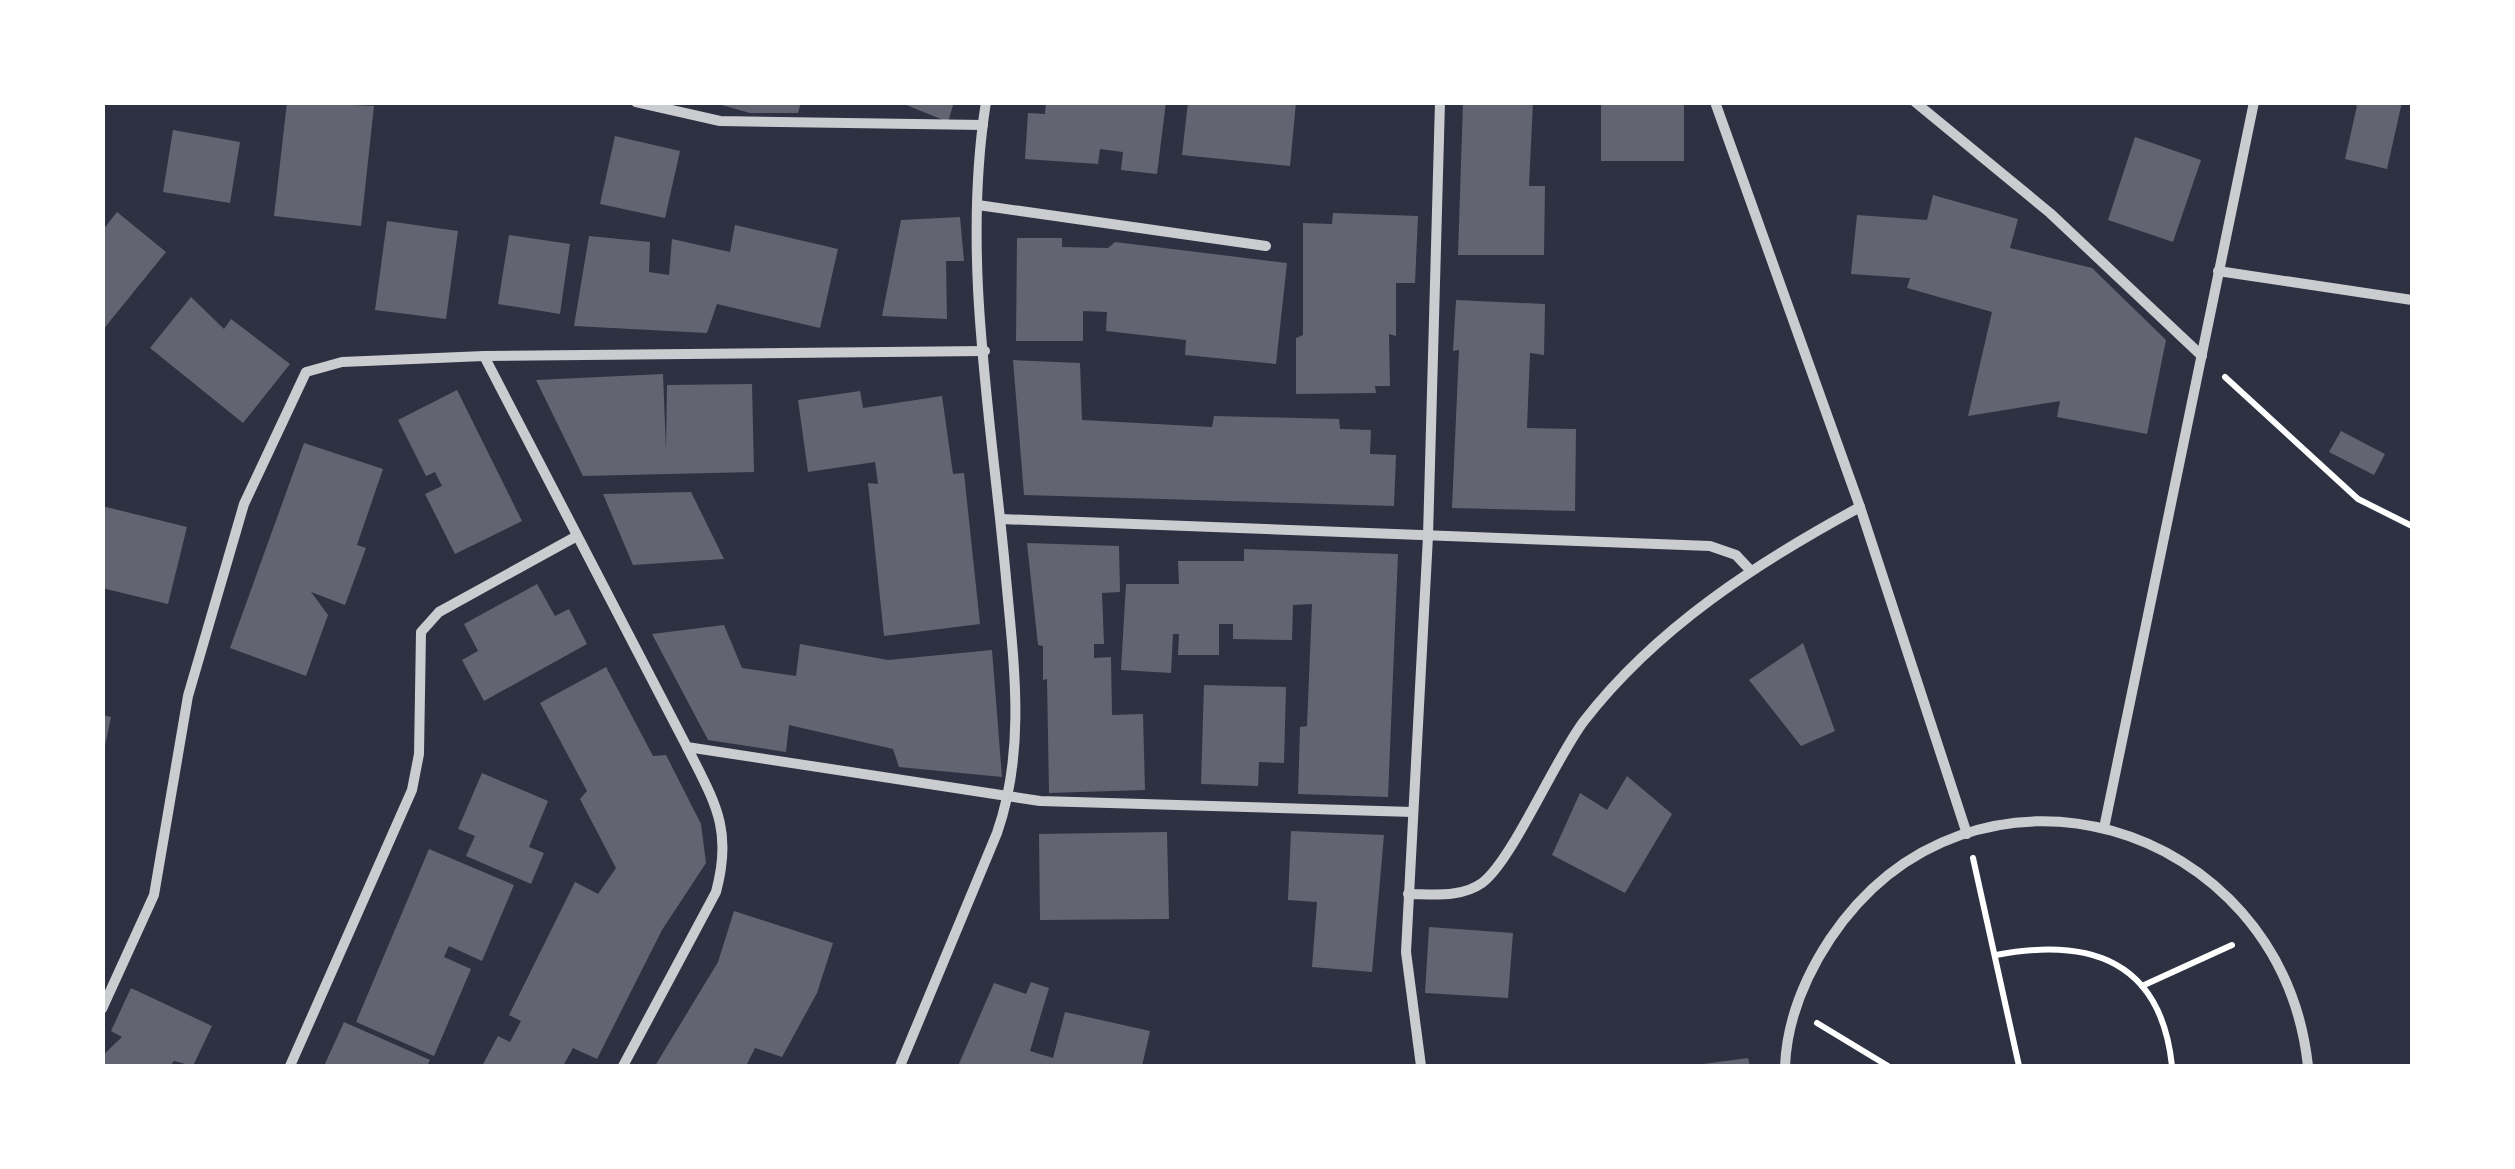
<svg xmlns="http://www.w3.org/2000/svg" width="2515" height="1169" font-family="'IBM Plex Sans',sans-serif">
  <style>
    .building { fill: #626471 }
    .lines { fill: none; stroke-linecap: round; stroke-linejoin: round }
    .path { stroke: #fff; stroke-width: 6 }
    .minor { stroke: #caccd0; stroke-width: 10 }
  </style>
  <rect width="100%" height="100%" fill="#2d3142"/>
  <!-- building -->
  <g class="building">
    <polygon points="287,102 374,106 361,226 274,216"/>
    <polygon points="711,102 801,102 798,113 750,113"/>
    <polygon points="899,102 954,102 948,122"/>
    <polygon points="1046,102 1166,102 1157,174 1121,170 1123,152 1100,149 1098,164 1025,159 1028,113 1045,114"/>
    <polygon points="1188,102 1296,102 1290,166 1182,155"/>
    <polygon points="1463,102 1533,102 1529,186 1545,186 1544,255 1458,255"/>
    <rect x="1601" y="102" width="83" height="59"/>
    <polygon points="2402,102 2387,169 2345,159 2357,106 2350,102"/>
    <polygon points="173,130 240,142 230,203 163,192"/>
    <polygon points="615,136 680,151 665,218 600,204"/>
    <polygon points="2135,137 2201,160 2173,242 2108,220"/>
    <polygon points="1933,195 2018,219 2010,248 2092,268 2166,340 2147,434 2057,417 2060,401 1968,416 1992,312 1907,288 1910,278 1851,274 1857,215 1927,220"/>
    <polygon points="117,212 166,252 102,331 102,231"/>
    <polygon points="1333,213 1418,216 1415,283 1396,283 1396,336 1389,334 1390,386 1375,386 1376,393 1296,394 1296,338 1303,335 1303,223 1332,224"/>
    <polygon points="960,217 964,261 946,261 947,319 882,316 901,220"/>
    <polygon points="387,221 458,231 446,319 375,310"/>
    <polygon points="735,225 838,249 820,328 717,304 707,333 574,326 589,236 650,242 649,272 669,275 672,239 730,252"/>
    <polygon points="509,235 570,244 560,314 498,304"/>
    <polygon points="1017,238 1062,238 1062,247 1108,248 1115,242 1287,263 1276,364 1185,355 1186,340 1106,331 1107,312 1083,311 1083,341 1016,341"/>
    <polygon points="191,297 224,329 231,319 290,364 243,423 150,348"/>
    <polygon points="1456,300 1545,304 1544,355 1530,353 1527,428 1576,429 1575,511 1452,508 1459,350 1453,351"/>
    <polygon points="1013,360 1080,363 1082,420 1212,427 1214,416 1339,419 1340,429 1371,430 1370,454 1396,455 1394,506 1024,495"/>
    <polygon points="663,374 666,450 667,385 752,384 754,472 583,476 536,380"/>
    <polygon points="457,390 522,521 455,554 425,494 442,486 435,472 426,476 398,420"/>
    <polygon points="860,391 863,408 942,396 953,474 964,473 980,624 884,636 868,483 878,484 875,462 808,472 798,400"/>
    <polygon points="2341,431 2385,454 2374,475 2329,452"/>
    <polygon points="304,443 383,469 357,545 366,548 345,605 311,592 328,615 306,676 230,648"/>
    <polygon points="691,492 724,559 633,565 603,494"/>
    <polygon points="102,506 187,527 168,604 102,588"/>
    <polygon points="1027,543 1119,546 1120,592 1102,593 1104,644 1094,644 1094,658 1111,657 1112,715 1143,714 1145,790 1049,793 1047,679 1043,680 1043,646 1038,645"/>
    <polygon points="1244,549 1398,554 1388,797 1298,794 1300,727 1307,726 1312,604 1293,605 1292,640 1233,639 1233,624 1219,624 1219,655 1178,655 1179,634 1173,634 1171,673 1121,670 1126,584 1179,584 1178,561 1244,561"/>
    <polygon points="537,584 555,616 569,609 587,644 484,701 462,660 478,651 464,624"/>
    <polygon points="724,625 742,668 796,676 800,644 888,660 992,650 1002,777 899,767 893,749 789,725 786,752 708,740 652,634"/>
    <polygon points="1803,643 1835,731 1801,746 1749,680"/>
    <polygon points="606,667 653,756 666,755 701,824 706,863 662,930 597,1059 573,1048 563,1066 482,1066 498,1036 510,1042 521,1021 509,1015 575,882 598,894 616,868 580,799 587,791 540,703"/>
    <polygon points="1204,685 1286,687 1284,763 1259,762 1258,786 1201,784"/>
    <polygon points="102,715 111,717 104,750 102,750"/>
    <polygon points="482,773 548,801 529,847 544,853 531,884 466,856 475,836 458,829"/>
    <polygon points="1627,776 1672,814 1625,893 1552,855 1580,793 1607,810"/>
    <polygon points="1291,831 1384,835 1372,972 1312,967 1317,902 1288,900"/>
    <polygon points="1167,832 1169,919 1040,920 1039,834"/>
    <polygon points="429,849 514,885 482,961 449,946 444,957 471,969 434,1056 356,1022"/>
    <polygon points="734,911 833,943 817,993 782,1057 755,1048 746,1066 655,1066 718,962"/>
    <polygon points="1429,927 1513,933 1508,998 1425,993"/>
    <polygon points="1031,982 1049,988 1030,1051 1053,1058 1065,1012 1150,1031 1142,1066 958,1066 994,983 1026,994"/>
    <polygon points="131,988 212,1026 193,1066 174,1061 170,1066 102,1066 102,1056 122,1037 111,1031"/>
    <polygon points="344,1022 430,1060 427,1066 324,1066"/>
    <polygon points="1748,1058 1750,1066 1704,1066 1703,1064"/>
  </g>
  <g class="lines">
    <!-- path -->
    <g class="path">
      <polyline points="2225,377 2358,499 2412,526"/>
      <polyline points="1973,858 2019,1066"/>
      <path d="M1996 955C2091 937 2161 961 2172 1066"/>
      <polyline points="2142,986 2232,945"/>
      <polyline points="1817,1023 1888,1066"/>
    </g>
    <!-- minor -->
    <g class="minor">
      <polyline points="636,102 720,121 983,125"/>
      <polyline points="1715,102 1860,507 1967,834"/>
      <polyline points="1915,102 2050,213 2202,356"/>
      <polyline points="978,205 1266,246"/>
      <polyline points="2218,271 2412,300"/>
      <polyline points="484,356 687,747 1040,801 1413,812"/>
      <polyline points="1001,519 1710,546 1736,555 1751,571"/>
      <polyline points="2104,828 2254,102"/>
      <path d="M1408 894C1433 894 1461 898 1482 883 1512 861 1555 759 1584 721 1656 628 1758 562 1860 507"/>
      <polyline points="102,1009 154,895 188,696 244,504 306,372 342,362 484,356 985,351"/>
      <polyline points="290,1066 412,790 419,754 421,632 439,612 577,536"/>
      <path d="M623 1066 716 892C733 829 715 803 687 747"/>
      <path d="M900 1066 997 833C1026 750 1014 665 1006 578 992 422 961 259 986 102"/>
      <polyline points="1421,1066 1406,952 1428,536 1440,102"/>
      <path d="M1785 1066C1787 1021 1805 977 1830 939 1971 728 2281 819 2308 1066"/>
    </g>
  </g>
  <!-- border -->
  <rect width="2515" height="1169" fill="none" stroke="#ffffff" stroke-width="210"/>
</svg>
